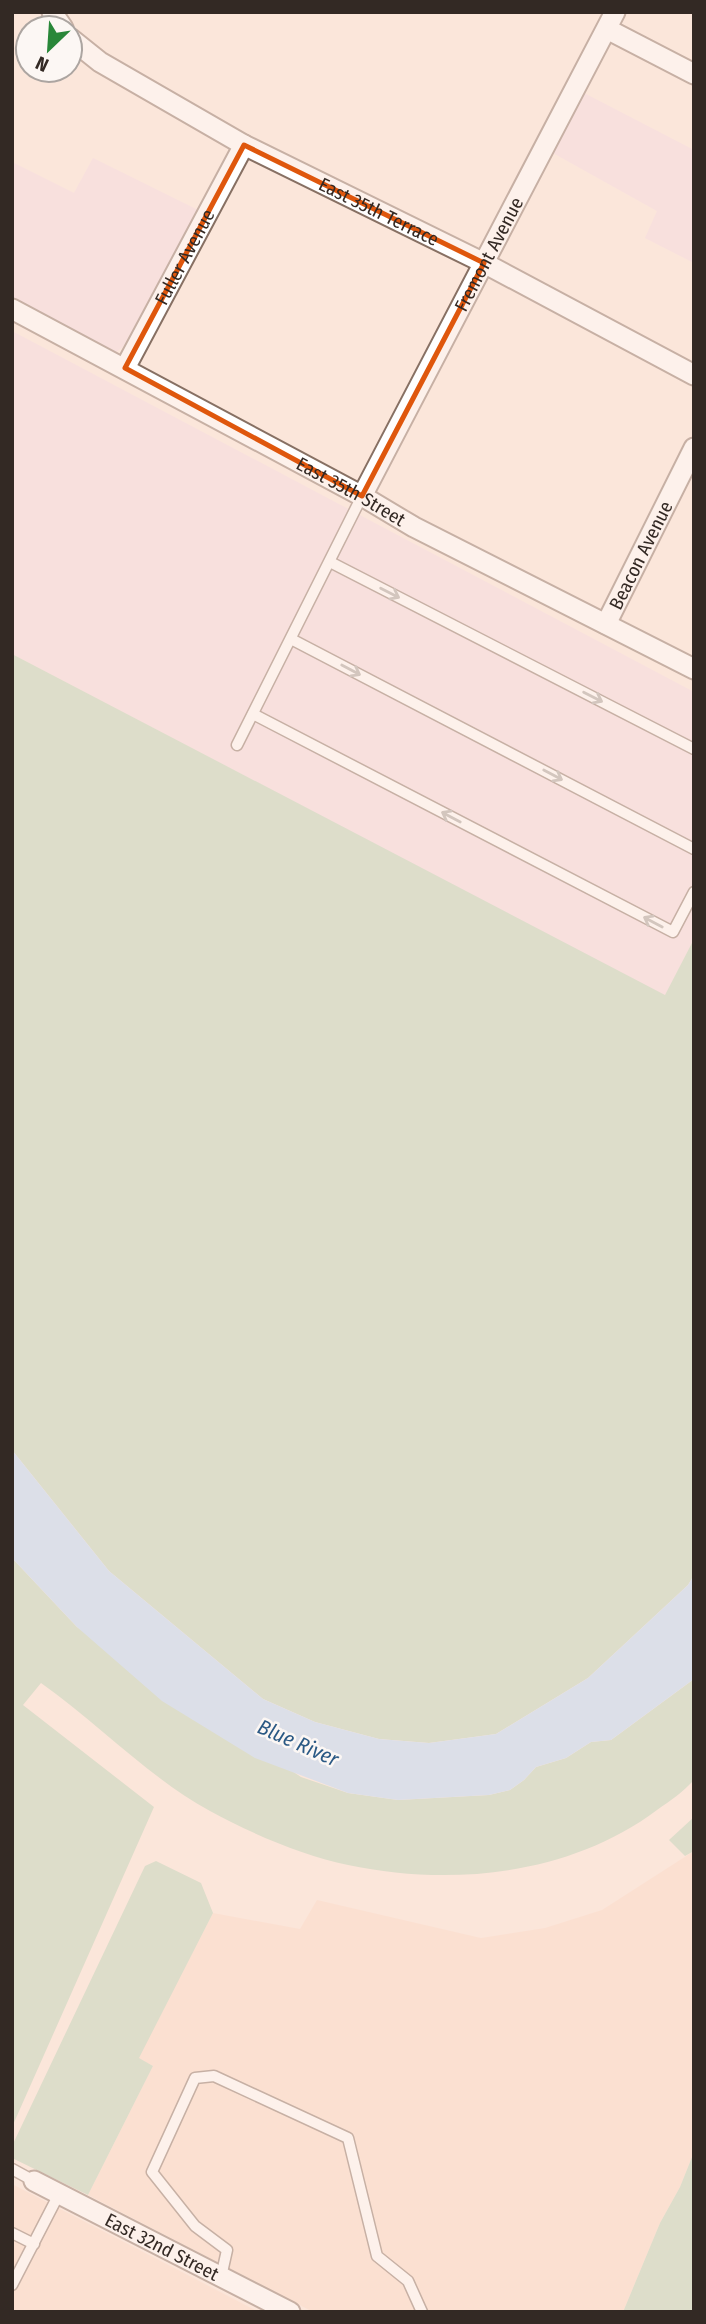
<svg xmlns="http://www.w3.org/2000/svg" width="706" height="2324" font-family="'Fira Sans Condensed',sans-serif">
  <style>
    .built { fill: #fbdac6 }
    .industrial { fill: #f3d9e1 }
    .green { fill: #b9d2b6 }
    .water { fill: #b7d8f9 }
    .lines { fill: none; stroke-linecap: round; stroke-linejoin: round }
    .lane-casing { stroke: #877063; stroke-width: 13 }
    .street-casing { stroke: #877063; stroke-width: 23 }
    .lane { stroke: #fff; stroke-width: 10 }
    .street { stroke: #fff; stroke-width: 19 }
    .oneway { stroke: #a39f9c }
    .marked { fill: none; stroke: #df570d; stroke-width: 5; stroke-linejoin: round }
    .labels { text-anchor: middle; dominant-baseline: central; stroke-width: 5; stroke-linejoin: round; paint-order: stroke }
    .street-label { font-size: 19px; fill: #332924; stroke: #fcf7f4 }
    .water-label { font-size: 21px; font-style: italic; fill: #2b5984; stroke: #fcf7f4 }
  </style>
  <rect width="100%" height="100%" fill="#fbe6da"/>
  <!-- built -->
  <g class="built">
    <polygon points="694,1851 694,2152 680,2187 660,2223 623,2312 313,2312 88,2195 153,2066 138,2058 213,1913 300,1929 317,1900 481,1938 545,1928 602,1910"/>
    <polygon points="12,2184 259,2312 12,2312"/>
  </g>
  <!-- industrial -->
  <g class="industrial">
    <polygon points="584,93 694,150 694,263 645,238 657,211 553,153"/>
    <polygon points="93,158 198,210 123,347 116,352 105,350 12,299 12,162 74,193"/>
    <polygon points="12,331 694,692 694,939 665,996 12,654"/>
  </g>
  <!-- green -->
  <g class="green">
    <polygon points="12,654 665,995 694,939 694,1575 688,1585 588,1678 496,1734 429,1743 379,1739 315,1722 263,1699 109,1571 12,1450"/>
    <path d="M12 1558 77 1627 301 1777 348 1793 398 1800 489 1795 510 1790 524 1780 536 1767 566 1758 591 1742 611 1740 694 1679V1780C683 1792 670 1801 657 1810 570 1875 452 1887 348 1865 304 1856 250 1833 210 1811 148 1777 99 1724 41 1683L23 1705 154 1807 12 2127Z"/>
    <polygon points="694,1817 694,1851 685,1856 669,1840"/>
    <polygon points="156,1861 201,1883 213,1913 139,2058 153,2066 88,2195 12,2158 12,2146 145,1866"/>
    <polygon points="694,2152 694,2312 623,2312 660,2223 680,2187"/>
  </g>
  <!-- water -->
  <polygon class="water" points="12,1450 109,1571 263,1699 315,1722 379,1739 429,1743 496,1734 588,1678 688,1585 694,1575 694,1679 611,1740 591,1742 566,1758 536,1767 524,1780 510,1790 489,1795 398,1800 348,1793 255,1758 162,1701 77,1627 12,1558"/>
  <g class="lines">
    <defs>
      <g id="lane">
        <polyline points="330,562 694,749"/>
        <polyline points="291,639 694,849"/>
        <polyline points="253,714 673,932 694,892"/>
        <polyline points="237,745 362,496"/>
        <polyline points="12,2169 34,2181"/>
        <polyline points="12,2233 34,2244"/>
        <polyline points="221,2277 227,2250 195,2226 152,2172 195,2078 214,2076 348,2138 377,2256 408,2281 422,2312"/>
        <polyline points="12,2285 59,2194"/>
      </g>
      <g id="street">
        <polyline points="52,12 63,28"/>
        <polyline points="607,29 694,74"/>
        <path id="s1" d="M70 38 100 62 244 145 484 263 694 375"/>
        <path id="s2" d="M12 309 362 496 414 527 694 669"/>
        <path id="s3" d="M125 368 244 145"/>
        <path id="s4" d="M362 496 615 12"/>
        <path id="s5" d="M606 624 694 448"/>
        <path id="s6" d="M34 2181 290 2312"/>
      </g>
    </defs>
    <!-- lane casing -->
    <use href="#lane" class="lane-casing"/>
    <!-- street casing -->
    <use href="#street" class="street-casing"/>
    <!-- lane -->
    <use href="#lane" class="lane"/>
    <!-- street -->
    <use href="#street" class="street"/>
  </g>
  <!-- one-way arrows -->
  <defs><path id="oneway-shaft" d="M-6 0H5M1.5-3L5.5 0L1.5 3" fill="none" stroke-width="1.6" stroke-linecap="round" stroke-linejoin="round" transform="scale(1.75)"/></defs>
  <g class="oneway">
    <use href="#oneway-shaft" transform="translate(390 593) rotate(27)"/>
    <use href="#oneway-shaft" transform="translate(351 670) rotate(28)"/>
    <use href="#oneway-shaft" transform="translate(593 697) rotate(27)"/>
    <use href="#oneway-shaft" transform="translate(553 775) rotate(28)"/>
    <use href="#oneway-shaft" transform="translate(451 817) rotate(-152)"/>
    <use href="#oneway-shaft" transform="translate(653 922) rotate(-152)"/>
  </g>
  <!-- marked area -->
  <path d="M0 0H706V2324H0ZM244 145 484 263 362 496 125 368Z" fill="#fbe6da" fill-opacity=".55" fill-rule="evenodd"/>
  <path class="marked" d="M244 145 484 263 362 496 125 368Z"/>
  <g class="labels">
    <!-- street labels -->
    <g class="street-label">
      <text stroke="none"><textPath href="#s1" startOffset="355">East 35th Terrace</textPath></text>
      <text stroke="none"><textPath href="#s4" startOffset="273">Fremont Avenue</textPath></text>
      <text stroke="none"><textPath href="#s3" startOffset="126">Fuller Avenue</textPath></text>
      <text stroke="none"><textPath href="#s2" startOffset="385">East 35th Street</textPath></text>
      <text stroke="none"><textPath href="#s5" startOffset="77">Beacon Avenue</textPath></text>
      <text stroke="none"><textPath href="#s6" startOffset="144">East 32nd Street</textPath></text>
    </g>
    <!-- water labels -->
    <g class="water-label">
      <text transform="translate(298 1743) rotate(24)">Blue River</text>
    </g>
  </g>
  <!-- border -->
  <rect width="706" height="2324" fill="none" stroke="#332924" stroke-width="28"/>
  <!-- north arrow -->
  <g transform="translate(49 49) rotate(205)"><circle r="33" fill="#fcf7f4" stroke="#aca5a1" stroke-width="2"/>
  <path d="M0-5L12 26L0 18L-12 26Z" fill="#298739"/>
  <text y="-10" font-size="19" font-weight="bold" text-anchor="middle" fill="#332924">N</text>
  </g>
</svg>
